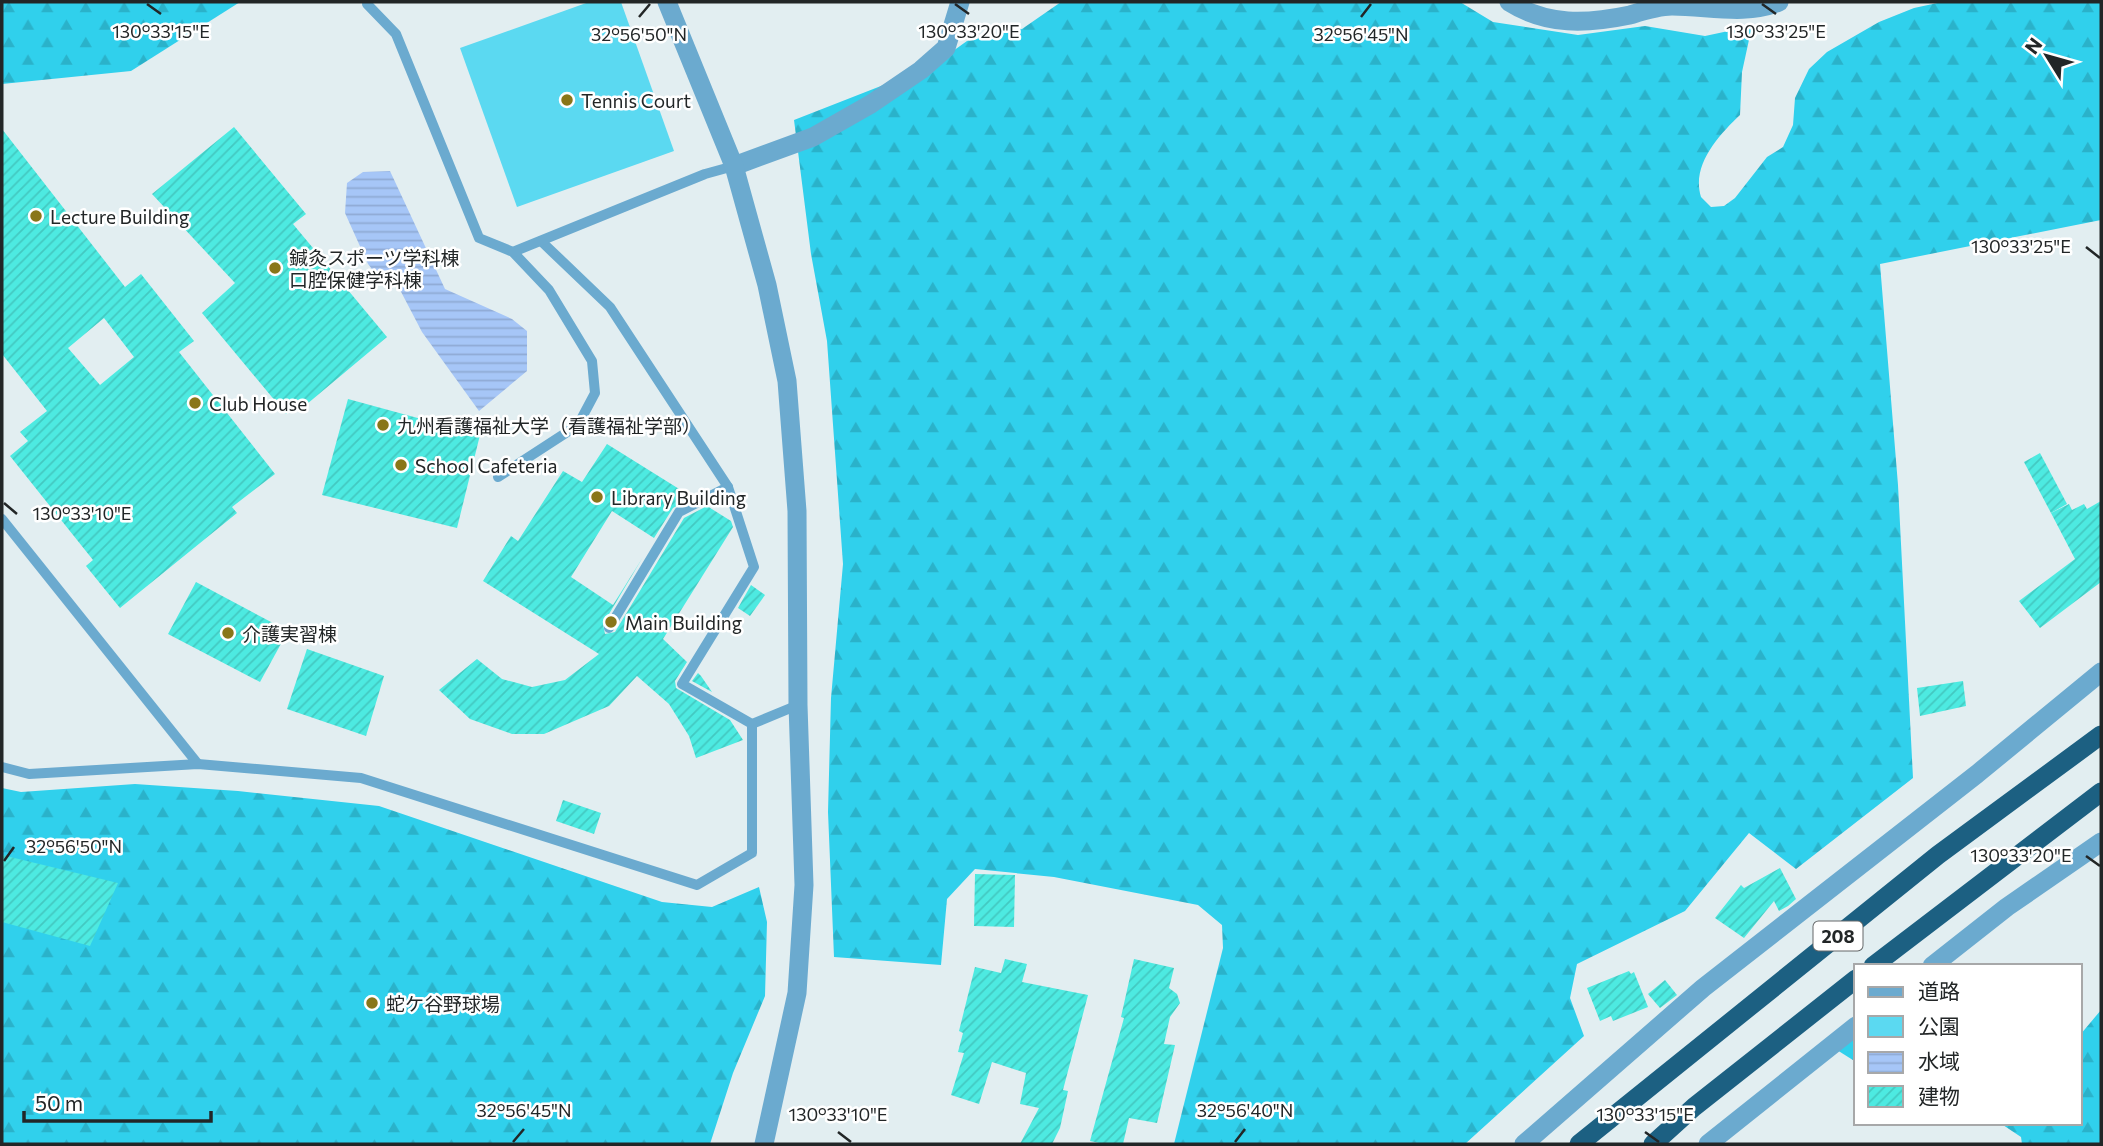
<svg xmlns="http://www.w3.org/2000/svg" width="2103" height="1146" font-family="Commissioner,'Noto Sans JP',sans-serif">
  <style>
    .green { fill: #5bd9f1 }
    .forest { fill: url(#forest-firs) }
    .water { fill: url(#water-rules) }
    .building { fill: url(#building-hatch); fill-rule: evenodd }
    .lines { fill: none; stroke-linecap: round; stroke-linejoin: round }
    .service { stroke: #6baacf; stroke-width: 10 }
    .minor { stroke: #6baacf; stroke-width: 19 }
    .tertiary { stroke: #6baacf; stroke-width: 19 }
    .trunk { stroke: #1c6082; stroke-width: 19 }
    .ticks { fill: none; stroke: #222627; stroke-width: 2.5 }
    .poi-dot { fill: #897619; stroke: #fff; stroke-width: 2.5 }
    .labels { text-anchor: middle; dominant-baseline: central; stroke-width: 5; stroke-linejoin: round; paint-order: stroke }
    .shield { fill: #fff; stroke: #646768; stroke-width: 2 }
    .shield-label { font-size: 18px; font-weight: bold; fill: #222627 }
    .poi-label { font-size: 19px; fill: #222627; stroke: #fff; text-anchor: start }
    .ticks-label { font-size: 18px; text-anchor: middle; fill: #222627; stroke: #fff; stroke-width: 5; stroke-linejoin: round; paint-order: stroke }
  </style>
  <defs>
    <pattern id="forest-firs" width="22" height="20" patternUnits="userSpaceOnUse" patternTransform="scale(1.75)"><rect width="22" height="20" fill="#30d0ec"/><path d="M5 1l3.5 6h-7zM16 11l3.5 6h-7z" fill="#2ab2ca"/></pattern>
    <pattern id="water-rules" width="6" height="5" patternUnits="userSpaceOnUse" patternTransform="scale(1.75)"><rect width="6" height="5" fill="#a6c6f7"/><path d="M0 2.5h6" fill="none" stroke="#8faad4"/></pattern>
    <pattern id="building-hatch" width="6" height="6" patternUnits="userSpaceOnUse" patternTransform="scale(1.75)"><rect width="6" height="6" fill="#4deae1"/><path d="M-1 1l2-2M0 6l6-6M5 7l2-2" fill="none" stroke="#43c9c1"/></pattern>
  </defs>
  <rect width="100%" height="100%" fill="#e2eef1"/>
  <!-- green -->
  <polygon class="green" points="589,2 621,2 674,151 517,207 460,48"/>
  <!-- forest -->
  <g class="forest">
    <polygon points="2,2 240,2 131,71 2,84"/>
    <path d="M1061 2H1460L1493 22 1578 35 1645 26 1705 36 1752 26 1742 72 1740 115C1719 135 1691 165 1701 197L1711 207 1724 206 1735 198 1767 157 1783 147 1793 125 1795 98 1809 69 1827 52 1879 22 1914 8 1942 2H2101V220L1880 264 1898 485 1913 778 1796 869 1749 833 1685 911 1577 964 1570 998 1584 1036 1465 1144H1174L1223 948 1222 925 1198 905 1054 877 975 869 947 899 941 965 834 957 828 812 831 698 843 564 827 341 811 254 794 120 932 66 967 41 1022 29Z"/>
    <polygon points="135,784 238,791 379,806 662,902 712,907 759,887 767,922 765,996 733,1073 710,1144 2,1144 2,788 21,792"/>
    <polygon points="2101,1010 2101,1144 2022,1144 2021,1137 2000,1123 2080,1123 2080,1035"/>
    <polygon points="1856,1035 1856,1062 1837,1050"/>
  </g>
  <!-- water -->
  <polygon class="water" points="390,171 445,289 512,319 527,331 527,371 479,411 422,332 398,286 379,278 368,264 345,213 347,183 363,172"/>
  <!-- building -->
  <g class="building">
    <polygon points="234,127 306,214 293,224 387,337 307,404 304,399 286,414 202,313 235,283 152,194"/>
    <path d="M2 129 125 287 141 274 194 341 179 352 275 474 232 507 237 513 120 608 86 566 93 560 10 456 28 441 20 432 47 411 2 354ZM104 318 134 357 100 385 68 348Z"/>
    <polygon points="348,399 480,435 457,528 322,495"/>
    <polygon points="607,444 692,497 673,508 654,538 612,511 571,577 613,605 643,557 603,624 605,634 615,632 684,518 707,506 731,521 733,527 663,639 687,662 675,681 676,688 730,720 743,740 696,758 689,736 669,704 637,676 609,706 544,734 512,734 470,719 439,690 477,659 502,679 532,687 565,680 599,654 483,581 511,536 518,541 563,471 582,482"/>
    <polygon points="2040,453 2067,504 2051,513 2024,462"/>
    <polygon points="2101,501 2101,582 2040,628 2019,601 2075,559 2051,513 2069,504 2072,510 2084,504 2087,509"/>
    <polygon points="196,582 288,631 260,682 168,634"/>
    <polygon points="751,585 765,595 750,616 738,608"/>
    <polygon points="307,649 384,676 366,736 287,709"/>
    <polygon points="698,673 701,676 712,692 692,681"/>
    <polygon points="1963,681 1966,706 1920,716 1917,688"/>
    <polygon points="563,800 601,813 594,834 556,821"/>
    <polygon points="2,855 118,883 90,946 2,922"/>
    <polygon points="1780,868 1796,899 1788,906 1779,911 1774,901 1744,938 1715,918 1741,885 1744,888"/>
    <polygon points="975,874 1015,875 1014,927 974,926"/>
    <polygon points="1005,959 1027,964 1022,982 1088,995 1063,1090 1068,1091 1060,1128 1052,1144 1020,1144 1039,1108 1020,1104 1026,1073 992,1062 979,1104 951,1095 964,1053 958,1052 963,1033 959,1031 975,967 1001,973"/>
    <polygon points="1134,959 1174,968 1169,988 1177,994 1180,1003 1170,1017 1164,1044 1175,1045 1157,1123 1129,1118 1123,1144 1104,1144 1090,1141 1124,1018 1121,1017"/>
    <polygon points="1629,971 1631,974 1634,972 1648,1007 1613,1021 1611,1016 1600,1021 1587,988"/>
    <polygon points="1665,980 1677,995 1660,1008 1648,994"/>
  </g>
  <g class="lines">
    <!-- service -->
    <g class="service">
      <polyline points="367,4 396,34 479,238 513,252 549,290 592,361 595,393 578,425 498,477"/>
      <polyline points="541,241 610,307 728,487 754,567 682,684 752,724 798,705"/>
      <polyline points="513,252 705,174 734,166"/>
      <polyline points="2,519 198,764"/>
      <polyline points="609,628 679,512 728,487"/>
      <polyline points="2,767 29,774 198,764 361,778 697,885 752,853 752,724"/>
    </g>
    <!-- minor -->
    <g class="minor">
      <path d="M1509 2C1547 26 1587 24 1630 15 1643 11 1658 6 1672 6 1709 6 1745 16 1779 2"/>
      <polyline points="734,166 813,137 871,104 921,70 946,48 960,2"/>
      <polyline points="1932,966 2007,907 2101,842"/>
      <polyline points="1524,1144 1703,988 1977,774 2101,672"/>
      <polyline points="1708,1144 1856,1026"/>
    </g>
    <!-- tertiary -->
    <polyline class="tertiary" points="667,2 734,166 767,285 787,381 797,511 798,705 804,885 797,993 764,1144"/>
    <!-- trunk -->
    <g class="trunk">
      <polyline points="1873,966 2101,792"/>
      <polyline points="1579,1144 1938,855 2101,735"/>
      <polyline points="1653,1144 1694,1107 1856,979"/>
    </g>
  </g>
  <!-- ticks -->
  <path class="ticks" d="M147 4 161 14M955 4 969 14M1762 4 1776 14M639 17 650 4M1361 17 1371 4M2086 247 2100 258M4 503 17 514M2086 856 2100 866M4 861 14 847M838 1132 851 1142M1645 1132 1659 1142M513 1142 524 1129M1235 1142 1245 1129"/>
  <!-- markers -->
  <g class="poi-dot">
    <circle cx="567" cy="100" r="7"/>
    <circle cx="36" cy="216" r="7"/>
    <circle cx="275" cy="268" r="7"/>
    <circle cx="195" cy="403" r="7"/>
    <circle cx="383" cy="425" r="7"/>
    <circle cx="401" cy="465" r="7"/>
    <circle cx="597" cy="497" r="7"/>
    <circle cx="611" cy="622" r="7"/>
    <circle cx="228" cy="633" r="7"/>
    <circle cx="372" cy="1003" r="7"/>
  </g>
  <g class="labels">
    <!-- shield labels -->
    <rect class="shield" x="1813.5" y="921.5" width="49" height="29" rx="5"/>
    <g class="shield-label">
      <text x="1838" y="936">208</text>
    </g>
    <!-- poi labels -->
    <g class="poi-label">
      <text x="581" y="100">Tennis Court</text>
      <text x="50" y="216">Lecture Building</text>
      <text x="289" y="257">鍼灸スポーツ学科棟<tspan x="289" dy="22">口腔保健学科棟</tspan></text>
      <text x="209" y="403">Club House</text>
      <text x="397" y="425">九州看護福祉大学（看護福祉学部）</text>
      <text x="415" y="465">School Cafeteria</text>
      <text x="611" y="497">Library Building</text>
      <text x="625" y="622">Main Building</text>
      <text x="242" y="633">介護実習棟</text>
      <text x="386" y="1003">蛇ケ谷野球場</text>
    </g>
  </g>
  <g class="ticks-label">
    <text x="161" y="38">130°33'15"E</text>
    <text x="969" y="38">130°33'20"E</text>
    <text x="1776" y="38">130°33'25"E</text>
    <text x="639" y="41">32°56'50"N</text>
    <text x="1361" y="41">32°56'45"N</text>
    <text x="2021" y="253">130°33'25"E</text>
    <text x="82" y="520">130°33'10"E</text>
    <text x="74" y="853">32°56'50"N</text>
    <text x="2021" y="862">130°33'20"E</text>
    <text x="524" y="1117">32°56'45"N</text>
    <text x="1245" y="1117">32°56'40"N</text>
    <text x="838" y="1121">130°33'10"E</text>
    <text x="1645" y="1121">130°33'15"E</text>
  </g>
  <!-- border -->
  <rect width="2103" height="1146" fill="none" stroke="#222627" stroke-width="7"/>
  <!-- legend -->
  <rect x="1854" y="964" width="228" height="161" fill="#ffffff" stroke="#a7a8a9" stroke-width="2"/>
  <rect x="1868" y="987" width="35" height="10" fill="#6baacf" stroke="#a7a8a9" stroke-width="2"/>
  <text x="1918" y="999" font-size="21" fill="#222627">道路</text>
  <rect x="1868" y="1016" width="35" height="21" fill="#5bd9f1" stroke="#a7a8a9" stroke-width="2"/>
  <text x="1918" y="1034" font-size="21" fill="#222627">公園</text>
  <rect x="1868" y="1052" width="35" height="21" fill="url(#water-rules)" stroke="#a7a8a9" stroke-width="2"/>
  <text x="1918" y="1069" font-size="21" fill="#222627">水域</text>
  <rect x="1868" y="1086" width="35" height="21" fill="url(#building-hatch)" stroke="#a7a8a9" stroke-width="2"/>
  <text x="1918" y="1104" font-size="21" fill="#222627">建物</text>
  <!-- north arrow -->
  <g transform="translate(2047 56) rotate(307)" stroke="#ffffff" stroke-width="5" paint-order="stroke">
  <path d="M0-5L12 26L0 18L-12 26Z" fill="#222627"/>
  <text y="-10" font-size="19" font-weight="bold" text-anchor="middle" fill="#222627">N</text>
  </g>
  <!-- scale -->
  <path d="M24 1111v10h187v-10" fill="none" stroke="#222627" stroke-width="3.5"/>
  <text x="35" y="1111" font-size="21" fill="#222627" stroke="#ffffff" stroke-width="5" paint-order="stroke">50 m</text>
</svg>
